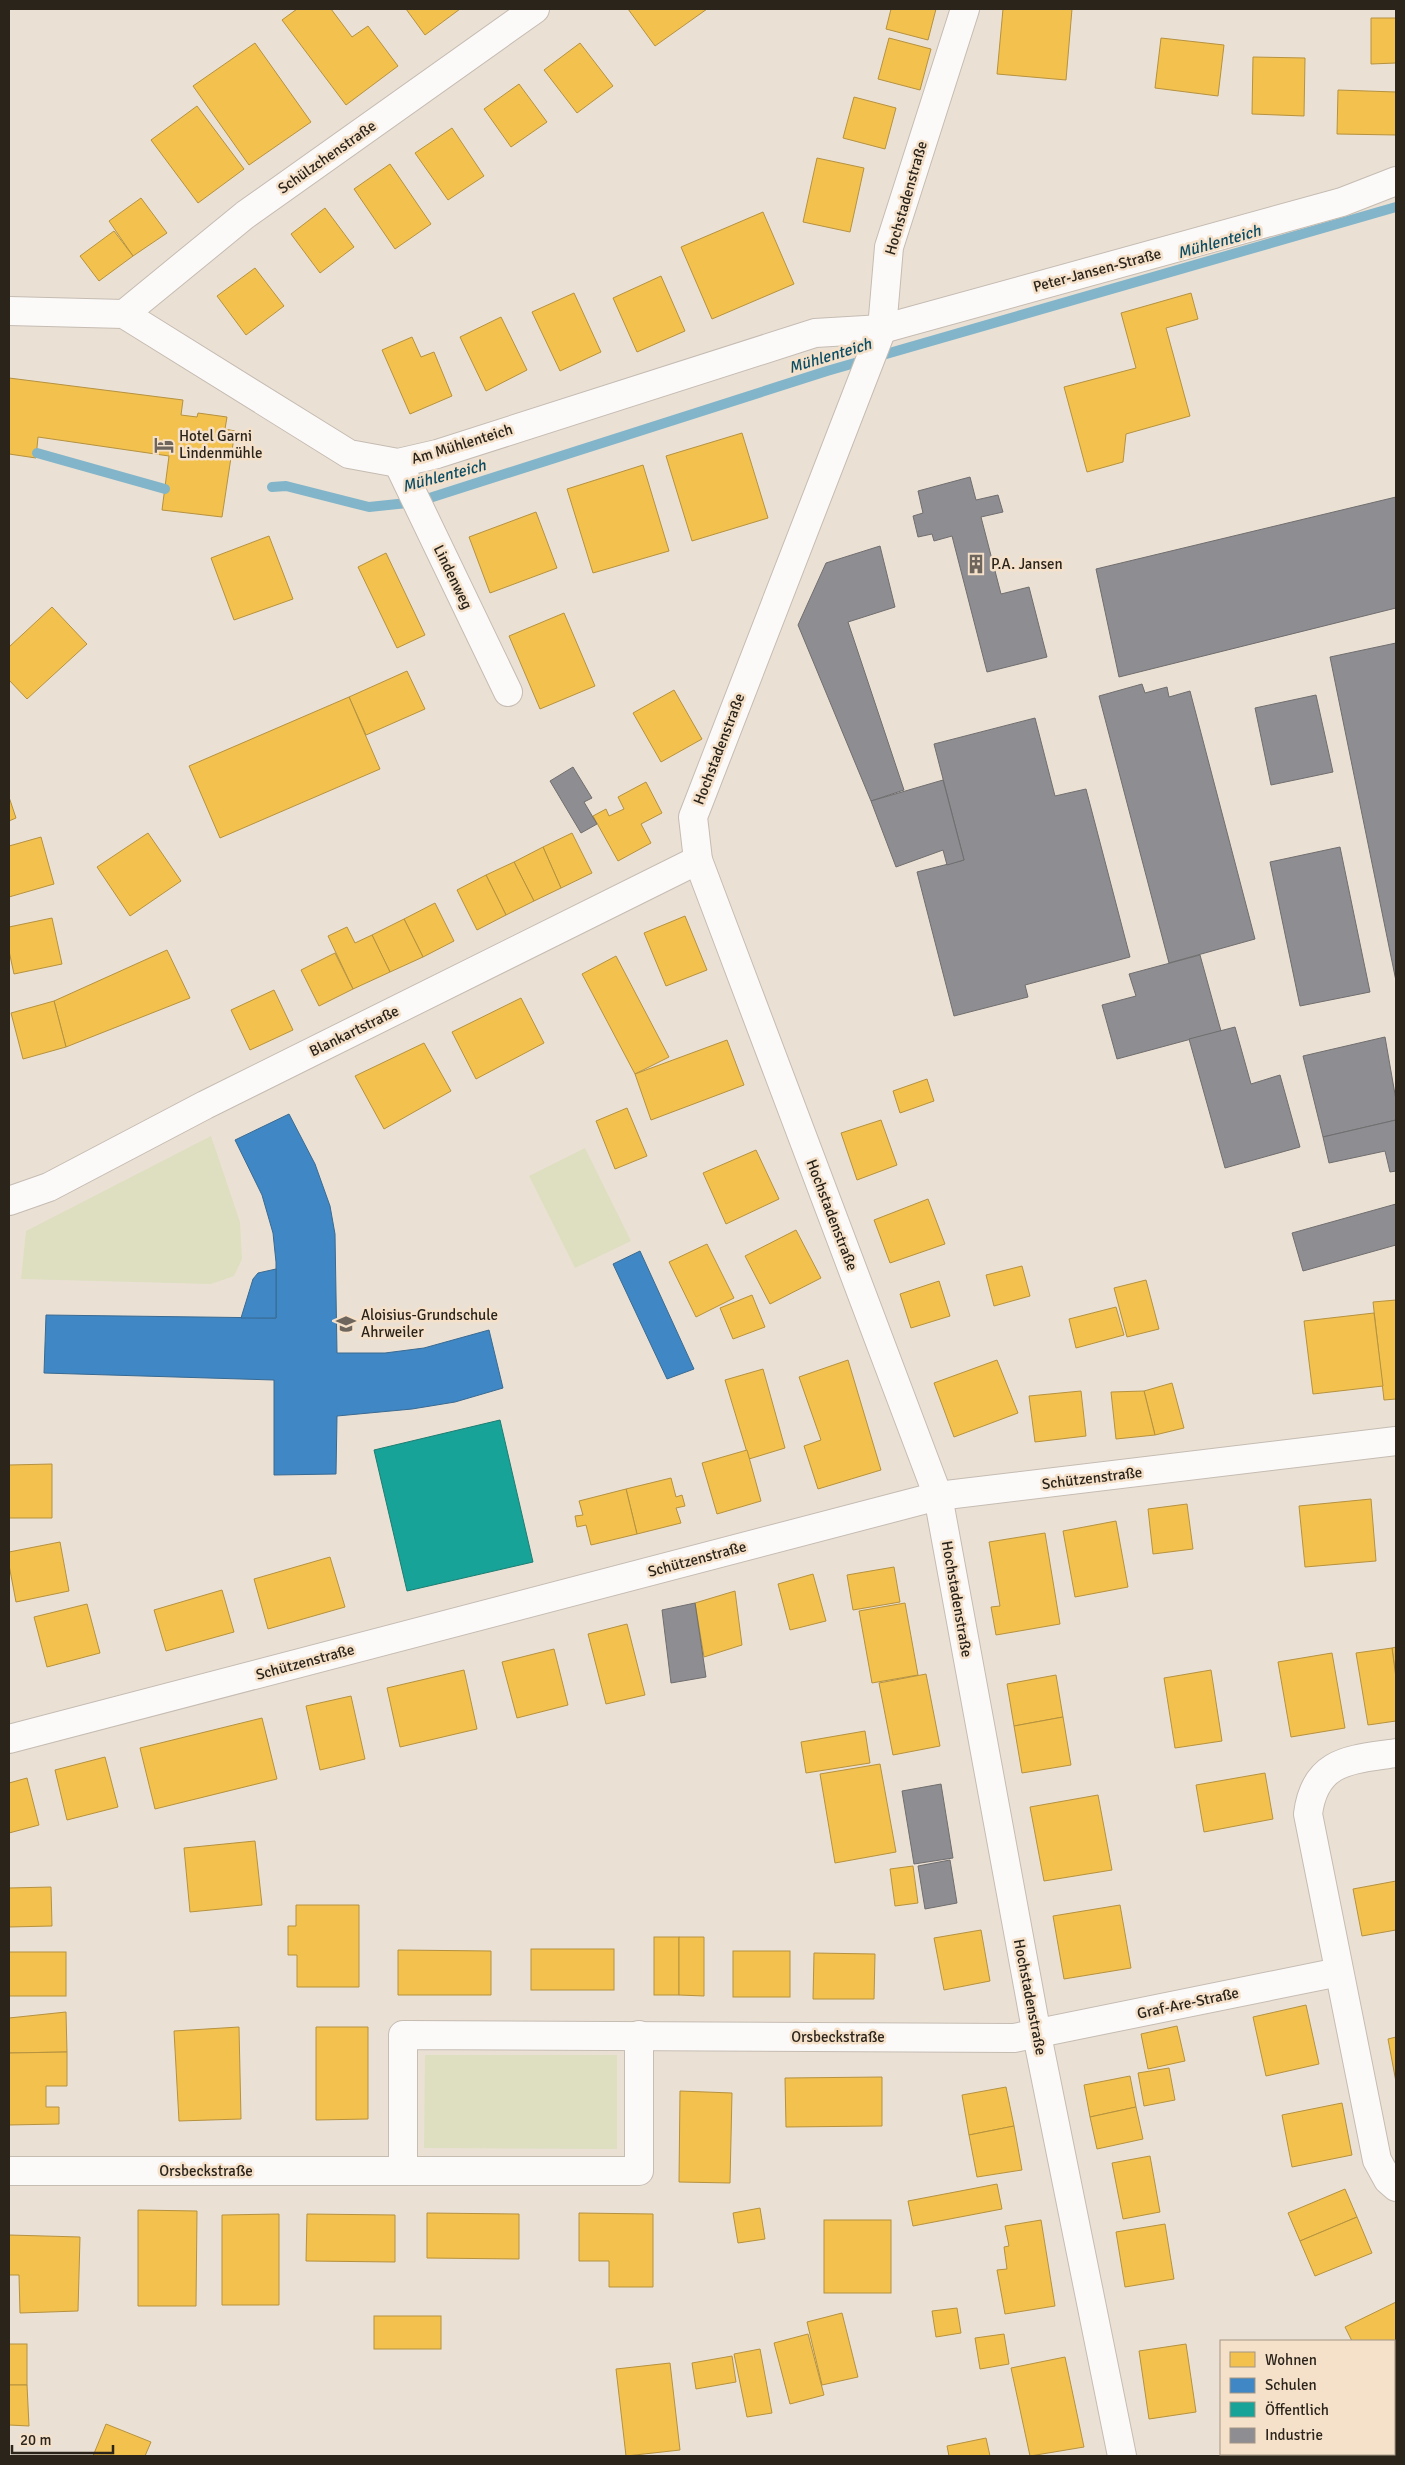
<svg xmlns="http://www.w3.org/2000/svg" width="1405" height="2465" font-family="Signika,sans-serif">
  <style>
    .green { fill: #dddfc0 }
    .homes { fill: #f2c14e; stroke: #b6923f }
    .schools { fill: #3f88c5; stroke: #396a92 }
    .public { fill: #17a398; stroke: #1d7d72 }
    .industry { fill: #8d8d92; stroke: #706e6e }
    .lines { fill: none; stroke-linecap: round; stroke-linejoin: round }
    .stream { stroke: #82b5c9; stroke-width: 10 }
    .street-casing { stroke: #c5bcb2; stroke-width: 30 }
    .street { stroke: #fcfaf9; stroke-width: 28 }
    .labels { text-anchor: middle; dominant-baseline: central; stroke-width: 5; stroke-linejoin: round; paint-order: stroke }
    .street-label { font-size: 15px; fill: #2b241b; stroke: #f5e1ca }
    .poi-label { font-size: 15px; fill: #2b241b; stroke: #f5e1ca; text-anchor: start }
    .water-label { font-size: 16px; font-style: italic; fill: #0a4d65; stroke: #f5e1ca }
  </style>
  <rect width="100%" height="100%" fill="#ebe0d4"/>
  <!-- green -->
  <g class="green">
    <polygon points="211,1136 240,1222 242,1259 234,1276 211,1284 21,1279 26,1231"/>
    <polygon points="585,1148 631,1241 575,1268 529,1176"/>
    <polygon points="425,2055 617,2055 617,2149 424,2148"/>
  </g>
  <!-- homes -->
  <g class="homes">
    <polygon points="297,9 331,9 352,37 368,26 398,66 346,105 282,20"/>
    <polygon points="406,9 460,9 425,35"/>
    <polygon points="628,9 707,9 655,46"/>
    <polygon points="891,9 936,9 928,40 886,29"/>
    <polygon points="1003,9 1072,9 1066,80 997,74"/>
    <polygon points="1371,18 1396,18 1396,63 1371,64"/>
    <polygon points="889,38 931,49 920,90 878,79"/>
    <polygon points="1161,38 1224,45 1218,96 1155,88"/>
    <polygon points="255,43 311,122 249,165 193,86"/>
    <polygon points="580,43 613,86 577,113 544,70"/>
    <polygon points="1253,57 1305,58 1304,116 1252,114"/>
    <polygon points="519,84 547,122 511,147 484,109"/>
    <polygon points="1338,90 1396,92 1396,135 1337,134"/>
    <polygon points="854,97 896,108 885,149 843,138"/>
    <polygon points="197,106 244,169 198,203 151,140"/>
    <polygon points="452,128 484,176 448,200 415,153"/>
    <polygon points="817,158 864,168 850,232 803,222"/>
    <polygon points="390,164 431,224 395,249 354,189"/>
    <polygon points="141,198 167,233 133,256 109,221"/>
    <polygon points="325,208 354,247 320,273 291,234"/>
    <polygon points="763,212 794,284 712,319 681,247"/>
    <polygon points="114,231 133,256 99,281 80,256"/>
    <polygon points="255,268 284,306 246,335 217,296"/>
    <polygon points="661,276 685,331 637,352 613,298"/>
    <polygon points="574,293 601,352 560,371 532,312"/>
    <polygon points="1191,293 1198,319 1166,328 1190,416 1126,434 1123,462 1087,472 1064,387 1136,368 1121,313"/>
    <polygon points="501,317 527,370 486,391 460,337"/>
    <polygon points="412,337 421,357 434,352 452,396 410,414 382,350"/>
    <polygon points="9,378 183,400 181,415 197,417 198,413 227,417 225,429 235,431 222,517 162,510 169,456 38,437 36,458 9,454"/>
    <polygon points="742,433 768,518 692,541 666,456"/>
    <polygon points="643,465 669,551 593,573 567,489"/>
    <polygon points="536,512 557,568 490,593 469,537"/>
    <polygon points="269,536 293,599 234,620 211,558"/>
    <polygon points="386,553 425,635 397,648 358,567"/>
    <polygon points="52,607 87,644 27,699 9,680 9,647"/>
    <polygon points="564,613 595,686 540,709 509,636"/>
    <polygon points="407,671 425,709 366,735 349,697"/>
    <polygon points="674,690 702,739 661,762 633,713"/>
    <polygon points="349,697 380,769 220,838 189,766"/>
    <polygon points="646,782 662,813 641,824 651,843 618,861 593,816 606,809 609,816 624,809 618,797"/>
    <polygon points="9,797 16,818 9,821"/>
    <polygon points="148,833 181,881 130,916 97,867"/>
    <polygon points="572,833 592,873 561,888 543,847"/>
    <polygon points="41,837 54,884 9,897 9,846"/>
    <polygon points="543,847 561,888 534,901 514,862"/>
    <polygon points="514,862 534,901 506,915 486,875"/>
    <polygon points="486,875 506,915 477,930 457,890"/>
    <polygon points="435,903 454,941 423,957 404,919"/>
    <polygon points="685,916 707,970 666,986 644,933"/>
    <polygon points="52,918 62,964 14,974 9,951 9,927"/>
    <polygon points="404,919 423,957 390,972 372,935"/>
    <polygon points="347,927 355,943 372,935 390,972 353,989 328,936"/>
    <polygon points="167,950 190,998 66,1047 54,1001"/>
    <polygon points="335,953 353,989 319,1006 301,970"/>
    <polygon points="616,956 669,1057 635,1074 582,974"/>
    <polygon points="274,990 293,1030 250,1050 231,1010"/>
    <polygon points="521,998 544,1043 476,1079 452,1032"/>
    <polygon points="54,1001 66,1047 23,1059 11,1013"/>
    <polygon points="727,1040 744,1085 651,1120 635,1074"/>
    <polygon points="424,1043 451,1091 384,1129 355,1076"/>
    <polygon points="927,1079 934,1101 900,1113 893,1091"/>
    <polygon points="627,1108 647,1156 615,1169 596,1121"/>
    <polygon points="881,1120 897,1165 857,1180 841,1133"/>
    <polygon points="756,1150 779,1199 726,1224 703,1173"/>
    <polygon points="928,1199 945,1244 890,1263 874,1220"/>
    <polygon points="796,1230 821,1278 770,1304 745,1256"/>
    <polygon points="707,1244 734,1298 696,1317 669,1262"/>
    <polygon points="1022,1266 1030,1296 994,1306 986,1275"/>
    <polygon points="1146,1280 1159,1329 1127,1337 1114,1288"/>
    <polygon points="939,1281 950,1316 911,1328 900,1294"/>
    <polygon points="752,1295 765,1327 733,1339 720,1308"/>
    <polygon points="1396,1300 1396,1399 1384,1400 1373,1302"/>
    <polygon points="1116,1307 1124,1335 1076,1348 1069,1319"/>
    <polygon points="1374,1313 1383,1386 1313,1394 1304,1321"/>
    <polygon points="848,1360 881,1470 818,1489 804,1446 821,1440 799,1377"/>
    <polygon points="997,1360 1018,1413 954,1437 934,1383"/>
    <polygon points="763,1369 785,1448 749,1459 725,1380"/>
    <polygon points="1172,1383 1184,1428 1155,1435 1144,1391"/>
    <polygon points="1081,1391 1086,1436 1035,1442 1029,1396"/>
    <polygon points="1144,1391 1155,1435 1116,1439 1111,1392"/>
    <polygon points="747,1450 761,1501 717,1514 702,1463"/>
    <polygon points="52,1464 52,1518 9,1518 9,1465"/>
    <polygon points="671,1478 676,1497 682,1495 685,1506 676,1508 681,1523 637,1534 626,1489"/>
    <polygon points="626,1489 637,1534 591,1545 586,1525 577,1527 575,1516 583,1515 579,1501"/>
    <polygon points="1371,1499 1376,1561 1305,1567 1299,1506"/>
    <polygon points="1187,1504 1193,1549 1153,1554 1148,1509"/>
    <polygon points="1116,1521 1128,1587 1075,1597 1063,1531"/>
    <polygon points="1045,1533 1060,1624 996,1635 991,1607 1000,1606 989,1542"/>
    <polygon points="60,1542 69,1591 16,1602 9,1565 9,1552"/>
    <polygon points="330,1557 345,1607 268,1629 254,1579"/>
    <polygon points="894,1567 900,1602 853,1610 847,1575"/>
    <polygon points="813,1574 826,1621 790,1630 778,1584"/>
    <polygon points="222,1590 234,1632 166,1651 154,1610"/>
    <polygon points="735,1591 742,1645 704,1657 695,1603"/>
    <polygon points="905,1603 918,1675 872,1683 859,1611"/>
    <polygon points="87,1604 100,1653 47,1667 34,1617"/>
    <polygon points="627,1624 645,1695 606,1704 588,1634"/>
    <polygon points="1396,1647 1396,1678 1392,1648"/>
    <polygon points="1392,1648 1396,1678 1396,1721 1368,1725 1356,1653"/>
    <polygon points="554,1649 568,1705 517,1718 502,1662"/>
    <polygon points="1332,1653 1345,1728 1291,1737 1278,1662"/>
    <polygon points="464,1670 477,1729 400,1747 387,1688"/>
    <polygon points="1211,1670 1222,1741 1175,1748 1164,1678"/>
    <polygon points="926,1674 940,1746 893,1755 879,1683"/>
    <polygon points="1056,1675 1063,1717 1014,1726 1007,1684"/>
    <polygon points="351,1696 365,1759 320,1770 306,1706"/>
    <polygon points="1063,1717 1071,1765 1022,1773 1014,1726"/>
    <polygon points="262,1718 277,1779 155,1809 140,1748"/>
    <polygon points="865,1731 870,1763 806,1773 801,1742"/>
    <polygon points="105,1757 118,1807 67,1820 55,1770"/>
    <polygon points="880,1764 896,1852 835,1863 820,1774"/>
    <polygon points="1265,1773 1273,1819 1204,1832 1196,1785"/>
    <polygon points="27,1778 39,1825 9,1833 9,1783"/>
    <polygon points="1098,1795 1112,1870 1044,1881 1030,1807"/>
    <polygon points="255,1841 262,1905 190,1912 184,1848"/>
    <polygon points="913,1866 918,1903 895,1906 890,1869"/>
    <polygon points="1396,1881 1396,1930 1362,1936 1353,1889"/>
    <polygon points="51,1887 52,1926 9,1927 9,1888"/>
    <polygon points="296,1905 359,1905 359,1987 297,1987 297,1955 288,1955 288,1926 296,1926"/>
    <polygon points="1120,1905 1131,1968 1064,1979 1053,1916"/>
    <polygon points="981,1930 990,1981 944,1990 934,1938"/>
    <rect x="654" y="1937" width="25" height="58"/>
    <polygon points="679,1937 704,1937 704,1996 679,1995"/>
    <rect x="531" y="1949" width="83" height="41"/>
    <polygon points="398,1950 491,1951 491,1995 398,1995"/>
    <rect x="733" y="1951" width="57" height="46"/>
    <rect x="9" y="1952" width="57" height="44"/>
    <polygon points="814,1953 875,1954 874,1999 813,1999"/>
    <polygon points="1306,2005 1319,2064 1266,2076 1253,2017"/>
    <polygon points="66,2012 67,2052 9,2053 9,2018"/>
    <polygon points="1177,2026 1185,2061 1148,2069 1141,2034"/>
    <polygon points="239,2027 241,2119 179,2121 174,2031"/>
    <polygon points="316,2027 368,2027 368,2119 316,2120"/>
    <polygon points="1396,2037 1396,2082 1388,2039"/>
    <polygon points="67,2052 67,2086 46,2086 46,2107 59,2107 59,2124 9,2125 9,2053"/>
    <polygon points="1169,2068 1175,2100 1144,2106 1138,2073"/>
    <polygon points="1130,2076 1136,2107 1090,2117 1084,2085"/>
    <polygon points="882,2077 882,2126 786,2127 785,2078"/>
    <polygon points="1006,2087 1014,2126 969,2135 962,2095"/>
    <polygon points="680,2091 732,2093 730,2183 679,2182"/>
    <polygon points="1342,2103 1352,2155 1292,2167 1282,2115"/>
    <polygon points="1136,2107 1143,2139 1097,2149 1090,2117"/>
    <polygon points="1014,2126 1022,2170 977,2177 969,2135"/>
    <polygon points="1150,2156 1160,2212 1123,2219 1112,2163"/>
    <polygon points="997,2184 1002,2209 913,2226 908,2201"/>
    <polygon points="1345,2189 1357,2217 1300,2241 1288,2213"/>
    <polygon points="760,2208 765,2239 738,2243 733,2213"/>
    <polygon points="138,2210 197,2211 196,2306 138,2306"/>
    <polygon points="427,2213 519,2214 519,2259 427,2258"/>
    <polygon points="579,2213 653,2214 653,2287 609,2287 609,2261 579,2261"/>
    <polygon points="279,2214 279,2305 222,2305 222,2215"/>
    <polygon points="307,2214 395,2215 395,2262 306,2261"/>
    <polygon points="1357,2217 1372,2253 1315,2276 1300,2241"/>
    <rect x="824" y="2220" width="67" height="73"/>
    <polygon points="1041,2220 1055,2306 1005,2314 997,2270 1007,2269 1004,2247 1009,2246 1005,2226"/>
    <polygon points="1165,2224 1174,2279 1125,2287 1116,2232"/>
    <polygon points="9,2235 80,2237 78,2311 20,2313 19,2275 9,2275"/>
    <polygon points="1396,2302 1396,2350 1394,2352 1394,2341 1352,2341 1345,2327"/>
    <polygon points="957,2308 961,2333 936,2337 932,2311"/>
    <polygon points="842,2313 858,2377 822,2385 807,2322"/>
    <rect x="374" y="2316" width="67" height="33"/>
    <polygon points="808,2334 824,2395 790,2404 774,2343"/>
    <polygon points="1004,2334 1009,2364 980,2369 975,2338"/>
    <rect x="9" y="2344" width="18" height="41"/>
    <polygon points="1186,2344 1196,2412 1149,2419 1139,2351"/>
    <polygon points="760,2349 772,2413 747,2417 734,2354"/>
    <polygon points="1396,2350 1396,2431 1394,2426 1394,2352"/>
    <polygon points="732,2356 736,2382 696,2389 692,2363"/>
    <polygon points="1065,2357 1084,2447 1030,2456 1011,2368"/>
    <polygon points="670,2363 680,2450 626,2456 616,2369"/>
    <polygon points="9,2385 27,2385 29,2426 9,2425"/>
    <polygon points="106,2424 151,2442 145,2456 93,2456"/>
    <polygon points="986,2438 990,2456 949,2456 947,2446"/>
  </g>
  <!-- schools -->
  <g class="schools">
    <polygon points="289,1114 315,1164 330,1206 335,1234 337,1353 385,1353 424,1348 489,1330 503,1388 455,1402 412,1409 337,1416 336,1474 274,1475 274,1380 44,1373 46,1315 276,1318 276,1262 273,1233 262,1195 235,1140"/>
    <polygon points="640,1251 694,1369 667,1379 613,1264"/>
    <polygon points="276,1269 276,1318 241,1318 253,1279 258,1273"/>
  </g>
  <!-- public -->
  <polygon class="public" points="500,1420 533,1562 407,1591 374,1450"/>
  <!-- industry -->
  <g class="industry">
    <polygon points="970,477 976,500 998,495 1003,512 981,517 1001,594 1029,587 1047,657 987,672 952,536 934,541 932,534 918,537 913,516 923,513 918,491"/>
    <polygon points="1396,497 1396,608 1119,677 1096,569"/>
    <polygon points="880,546 895,607 848,622 904,790 871,801 798,625 826,563"/>
    <polygon points="1396,643 1396,981 1330,657"/>
    <polygon points="1142,684 1145,693 1167,687 1169,697 1190,691 1255,939 1169,963 1099,696"/>
    <polygon points="1316,695 1333,772 1271,785 1255,708"/>
    <polygon points="1035,718 1055,796 1086,789 1130,957 1025,985 1028,997 954,1016 917,872 964,860 934,744"/>
    <polygon points="573,767 592,798 584,802 597,824 581,833 550,781"/>
    <polygon points="943,780 964,860 947,865 943,850 896,867 871,801"/>
    <polygon points="1340,847 1370,992 1300,1006 1270,862"/>
    <polygon points="1200,955 1221,1031 1117,1059 1102,1005 1136,996 1129,974"/>
    <polygon points="1235,1027 1251,1084 1280,1075 1300,1147 1225,1168 1189,1039"/>
    <polygon points="1385,1037 1396,1100 1396,1120 1323,1137 1303,1056"/>
    <polygon points="1396,1120 1396,1171 1390,1172 1385,1151 1329,1163 1323,1137"/>
    <polygon points="1396,1204 1396,1245 1303,1271 1292,1233"/>
    <polygon points="695,1603 706,1677 671,1683 662,1610"/>
    <polygon points="941,1784 953,1858 914,1864 902,1791"/>
    <polygon points="950,1860 957,1903 925,1909 918,1866"/>
  </g>
  <g class="lines">
    <!-- stream -->
    <g class="stream">
      <polyline points="37,453 165,489"/>
      <polyline points="272,487 286,486 369,507 417,502 827,371 1396,207"/>
    </g>
    <defs>
      <g id="street">
        <polyline points="965,9 889,247 882,329 693,817 698,860 938,1496 1037,2035 1122,2456"/>
        <polyline points="9,311 124,314 349,454 398,463 437,454 815,333 882,329 1342,202 1396,181"/>
        <polyline points="124,314 245,215 535,9"/>
        <polyline points="398,463 508,692"/>
        <polyline points="9,1201 49,1187 205,1105 698,860"/>
        <polyline points="9,1739 938,1496 1396,1441"/>
        <path d="M1396 1753C1351 1760 1315 1759 1308 1814L1377 2160 1388 2180 1396 2187"/>
        <polyline points="9,2171 639,2171 639,2035"/>
        <polyline points="403,2171 403,2035 1014,2038 1339,1972"/>
      </g>
    </defs>
    <!-- street casing -->
    <use href="#street" class="street-casing"/>
    <!-- street -->
    <use href="#street" class="street"/>
  </g>
  <!-- icons -->
  <defs>
    <symbol id="hotel-bare" viewBox="-9 -9 18 18"><path d="M-6-4.5h1.5V1H6V5H4.5V3h-9V5H-6ZM-4 0a1.8 1.8 0 1 1 3.6 0ZM.5 0V-2.5h3Q6-2.5 6 0Z" fill="#6e665c" stroke="#f5e1ca" stroke-width="2.5" paint-order="stroke"/></symbol>
    <symbol id="building-bare" viewBox="-9 -9 18 18"><path d="M-4-6H4V6H1V3H-1V6H-4ZM-2.5-4.3h1.7v1.8h-1.7ZM.8-4.3h1.7v1.8H.8ZM-2.5-1h1.7V.8h-1.7ZM.8-1h1.7V.8H.8Z" fill="#6e665c" stroke="#f5e1ca" stroke-width="2.5" paint-order="stroke"/></symbol>
    <symbol id="school-bare" viewBox="-9 -9 18 18"><path d="M0-5L7-2L0 1L-7-2ZM-4 1L0 2.5L4 1V4Q0 6-4 4Z" fill="#6e665c" stroke="#f5e1ca" stroke-width="2.5" paint-order="stroke"/></symbol>
  </defs>
  <g fill-rule="evenodd">
    <use href="#hotel-bare" x="150" y="431" width="28" height="28"/>
    <use href="#building-bare" x="962" y="550" width="28" height="28"/>
    <use href="#school-bare" x="332" y="1310" width="28" height="28"/>
  </g>
  <g class="labels">
    <!-- street labels -->
    <g class="street-label">
      <text transform="translate(327 157) rotate(-35)">Schülzchenstraße</text>
      <text transform="translate(906 198) rotate(-74)">Hochstadenstraße</text>
      <text transform="translate(1097 270) rotate(-15)">Peter-Jansen-Straße</text>
      <text transform="translate(462 444) rotate(-17)">Am Mühlenteich</text>
      <text transform="translate(453 577) rotate(64)">Lindenweg</text>
      <text transform="translate(719 749) rotate(-69)">Hochstadenstraße</text>
      <text transform="translate(354 1031) rotate(-26)">Blankartstraße</text>
      <text transform="translate(832 1215) rotate(69)">Hochstadenstraße</text>
      <text transform="translate(1092 1478) rotate(-7)">Schützenstraße</text>
      <text transform="translate(697 1559) rotate(-15)">Schützenstraße</text>
      <text transform="translate(957 1599) rotate(80)">Hochstadenstraße</text>
      <text transform="translate(305 1662) rotate(-15)">Schützenstraße</text>
      <text transform="translate(1030 1997) rotate(79)">Hochstadenstraße</text>
      <text transform="translate(1188 2003) rotate(-12)">Graf-Are-Straße</text>
      <text x="838" y="2037">Orsbeckstraße</text>
      <text x="206" y="2171">Orsbeckstraße</text>
    </g>
    <!-- poi labels -->
    <g class="poi-label">
      <text x="179" y="436">Hotel Garni<tspan x="179" dy="17">Lindenmühle</tspan></text>
      <text x="991" y="564">P.A. Jansen</text>
      <text x="361" y="1315">Aloisius-Grundschule<tspan x="361" dy="17">Ahrweiler</tspan></text>
    </g>
    <!-- water labels -->
    <g class="water-label">
      <text transform="translate(1219 242) rotate(-16)">Mühlenteich</text>
      <text transform="translate(830 356) rotate(-17)">Mühlenteich</text>
      <text transform="translate(444 476) rotate(-15)">Mühlenteich</text>
    </g>
  </g>
  <!-- border -->
  <rect width="1405" height="2465" fill="none" stroke="#2b241b" stroke-width="20"/>
  <!-- legend -->
  <rect x="1220" y="2340" width="175" height="115" fill="#f5e1ca" stroke="#a49584"/>
  <rect x="1230" y="2352" width="25" height="15" fill="#f2c14e" stroke="#a49584"/>
  <text x="1265" y="2365" font-size="15" fill="#2b241b">Wohnen</text>
  <rect x="1230" y="2378" width="25" height="15" fill="#3f88c5" stroke="#a49584"/>
  <text x="1265" y="2390" font-size="15" fill="#2b241b">Schulen</text>
  <rect x="1230" y="2402" width="25" height="15" fill="#17a398" stroke="#a49584"/>
  <text x="1265" y="2415" font-size="15" fill="#2b241b">Öffentlich</text>
  <rect x="1230" y="2428" width="25" height="15" fill="#8d8d92" stroke="#a49584"/>
  <text x="1265" y="2440" font-size="15" fill="#2b241b">Industrie</text>
  <!-- scale -->
  <path d="M12 2445v8h101v-8" fill="none" stroke="#2b241b" stroke-width="2.5"/>
  <text x="20" y="2445" font-size="15" fill="#2b241b" stroke="#f5e1ca" stroke-width="4" paint-order="stroke">20 m</text>
</svg>
